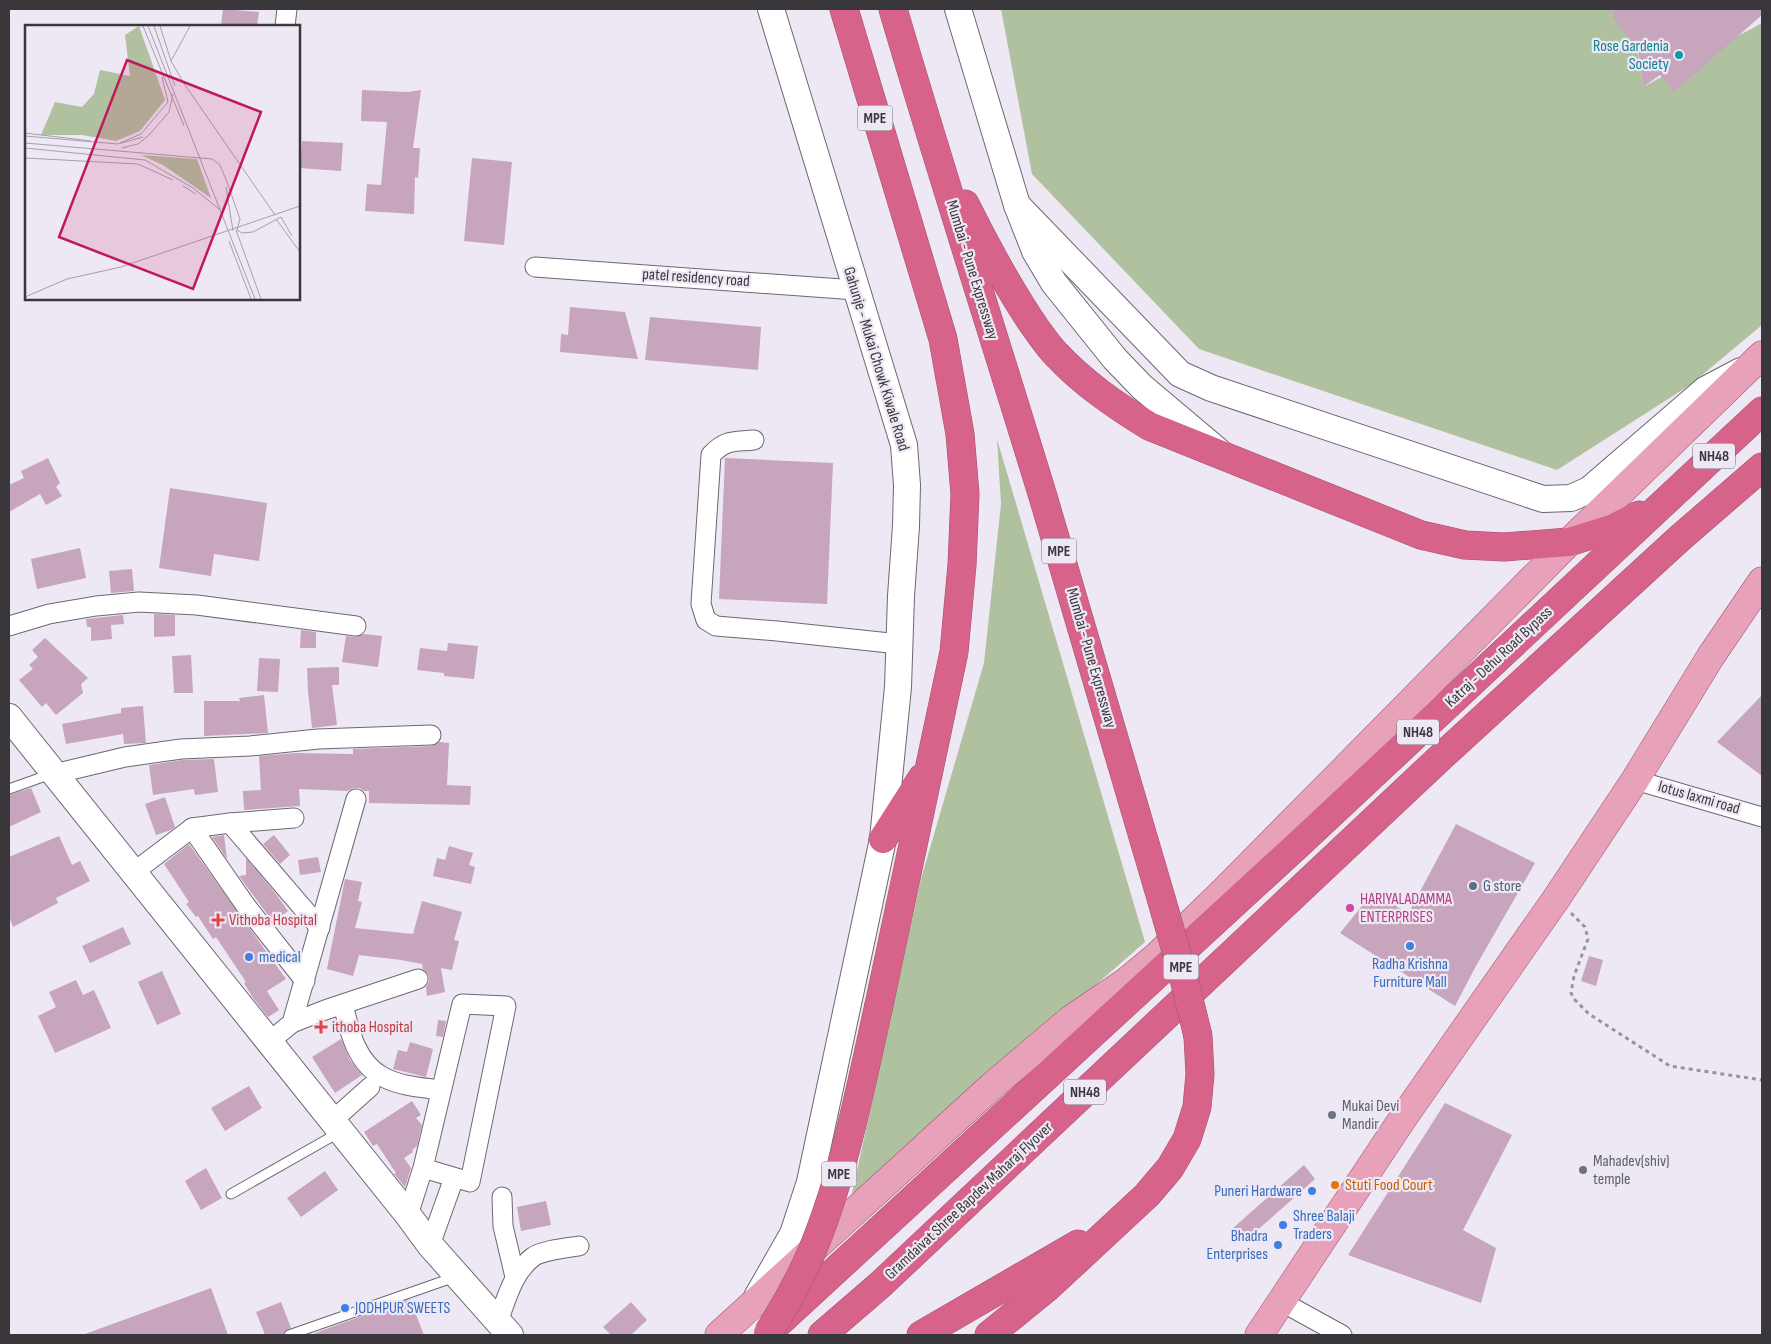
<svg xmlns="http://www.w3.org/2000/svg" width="1771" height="1344" font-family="'Sofia Sans Condensed',sans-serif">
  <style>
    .forest { fill: #afc19f }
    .building { fill: #c7a5bd }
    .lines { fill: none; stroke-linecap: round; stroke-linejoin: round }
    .lane-casing { stroke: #6d6772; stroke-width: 11 }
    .street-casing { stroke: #6d6772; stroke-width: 21 }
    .secondary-casing { stroke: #6d6772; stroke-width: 28 }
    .primary-casing { stroke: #a0546f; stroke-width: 29 }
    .highway-casing { stroke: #a0546f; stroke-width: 29 }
    .path { stroke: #98939c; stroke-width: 3; stroke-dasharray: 4 4; stroke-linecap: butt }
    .lane { stroke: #fff; stroke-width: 9 }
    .street { stroke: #fff; stroke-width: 19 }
    .secondary { stroke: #fff; stroke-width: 26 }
    .primary { stroke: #e7a1b9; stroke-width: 28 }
    .highway { stroke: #d7638b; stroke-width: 28 }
    .highway-bridge-casing { stroke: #a0546f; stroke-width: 29; stroke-linecap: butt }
    .highway-bridge { stroke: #d7638b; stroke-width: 28 }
    .culture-dot { fill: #0f9aa8; stroke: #eee7f4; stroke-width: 2 }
    .service-dot { fill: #5c6f8a; stroke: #eee7f4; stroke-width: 2 }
    .hotel-dot { fill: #d1479c; stroke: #eee7f4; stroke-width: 2 }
    .health-dot { fill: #e0444e; stroke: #eee7f4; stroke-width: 2 }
    .shop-dot { fill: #3f7fe0; stroke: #eee7f4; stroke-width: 2 }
    .worship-dot { fill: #6b7280; stroke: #eee7f4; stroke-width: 2 }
    .food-dot { fill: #e8710a; stroke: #eee7f4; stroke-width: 2 }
    .labels { text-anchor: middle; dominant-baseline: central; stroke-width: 4.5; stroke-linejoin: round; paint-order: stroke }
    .shield { fill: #eee7f4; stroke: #706c73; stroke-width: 1 }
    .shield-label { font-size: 15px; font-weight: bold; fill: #3a373c }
    .culture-label { font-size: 16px; fill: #0d838f; stroke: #eee7f4; text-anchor: end }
    .street-label { font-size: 16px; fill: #3a373c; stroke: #eee7f4 }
    .service-label { font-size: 16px; fill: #4e5e75; stroke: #eee7f4; text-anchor: start }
    .hotel-label { font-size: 16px; fill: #b23c85; stroke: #eee7f4; text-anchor: start }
    .health-label { font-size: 16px; fill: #be3a42; stroke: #eee7f4; text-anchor: start }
    .shop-label { font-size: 16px; fill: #366cbe; stroke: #eee7f4; text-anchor: start }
    .worship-label { font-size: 16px; fill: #5b616d; stroke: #eee7f4; text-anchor: start }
    .food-label { font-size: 16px; fill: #c56008; stroke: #eee7f4; text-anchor: start }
    .inset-road { fill: none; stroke: #a6a1aa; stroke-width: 1 }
    .view { fill: #c2185b; fill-opacity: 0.15; stroke: #c2185b; stroke-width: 2.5 }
    .inset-edge { fill: none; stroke: #3a373c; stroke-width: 2.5 }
  </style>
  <rect width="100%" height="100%" fill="#eee7f4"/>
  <!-- forest -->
  <g class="forest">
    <polygon points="1001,9 1632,9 1643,87 1762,23 1762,325 1690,385 1557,470 1199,349 1032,174"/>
    <polygon points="997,439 1145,942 851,1198 921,879 984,663 1001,504"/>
  </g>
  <!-- building -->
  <g class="building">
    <polygon points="223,9 259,12 257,26 221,26"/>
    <polygon points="1613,9 1762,9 1762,15 1674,92 1660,75 1643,87 1638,48 1613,19"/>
    <polygon points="362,90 407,92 421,90 413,148 420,148 418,178 415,177 414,214 365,211 367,184 381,185 387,122 361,121"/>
    <polygon points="302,141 343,143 341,171 300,168"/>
    <polygon points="472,158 512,162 504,245 464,241"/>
    <polygon points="570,307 625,312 638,359 560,352 561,334 568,335"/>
    <polygon points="650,317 761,327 758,370 645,360"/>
    <polygon points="48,458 60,483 56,487 62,496 46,505 40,494 9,512 9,485 24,478 21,471"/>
    <polygon points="725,458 833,463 827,604 719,599"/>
    <polygon points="170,488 267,503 259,561 214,554 211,576 159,568"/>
    <polygon points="80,548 86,578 37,589 31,559"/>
    <polygon points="132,569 134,591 111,593 109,571"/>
    <polygon points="154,614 175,615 175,636 154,637"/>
    <polygon points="123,615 124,624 111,625 112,639 91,641 91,627 87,627 86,619"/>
    <polygon points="301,630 316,632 316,648 300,648"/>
    <polygon points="364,634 382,636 378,667 342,662 346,636 355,637"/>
    <polygon points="45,638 88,678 81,684 83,693 56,715 46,703 42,707 19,680 33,669 29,665 38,657 32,650"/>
    <polygon points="448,643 478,646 474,679 444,676 444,673 417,670 420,648 447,651"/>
    <polygon points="191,655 193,693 174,693 172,656"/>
    <polygon points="259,658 280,659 278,692 257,691"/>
    <polygon points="339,667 339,685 332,685 337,725 312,728 308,691 307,668"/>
    <polygon points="264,695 268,733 204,736 204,701 240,701 239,698"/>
    <polygon points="1762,695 1762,776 1717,742"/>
    <polygon points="143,706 146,743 124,744 123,734 66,744 62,724 121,713 121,708"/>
    <polygon points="439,742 449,743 447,785 471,786 470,805 369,803 369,791 364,791 359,788 353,788 348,791 299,789 300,806 244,810 243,791 261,790 259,756 296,753 353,754 353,749 431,746"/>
    <polygon points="214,759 218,792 195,795 194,789 153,795 149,765 182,760"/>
    <polygon points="31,788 41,812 9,827 9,795"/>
    <polygon points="165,797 175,827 171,830 156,835 145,804"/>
    <polygon points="1456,824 1535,863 1476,966 1455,1006 1340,933 1374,891 1408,914"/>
    <polygon points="224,835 227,859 212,837"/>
    <polygon points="274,835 290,855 280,864 263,844"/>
    <polygon points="59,836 72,865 80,861 90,881 56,898 58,903 13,927 9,916 9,857"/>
    <polygon points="189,844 286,979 267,991 279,1010 268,1017 253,998 244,983 246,982 216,937 213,939 198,916 196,917 186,904 189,902 164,864"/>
    <polygon points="449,846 473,853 469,865 475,867 471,884 433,876 437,858 445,860"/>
    <polygon points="318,857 321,872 300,875 298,860"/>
    <polygon points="246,858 276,894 288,911 273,922 239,876 246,875"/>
    <polygon points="345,879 362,882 358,901 362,902 355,928 413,934 422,901 462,912 454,940 459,941 452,970 441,968 445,992 427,996 426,987 429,982 429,976 423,969 422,964 401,960 359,955 353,976 327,969"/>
    <polygon points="123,927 131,944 90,963 82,946"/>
    <polygon points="1589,956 1603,960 1596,986 1581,981"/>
    <polygon points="162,971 181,1014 157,1025 138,982"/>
    <polygon points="76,980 83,995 94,990 111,1028 55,1053 38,1016 56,1007 49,992"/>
    <polygon points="438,1020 446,1021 443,1037 436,1036"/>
    <polygon points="341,1039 350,1060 362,1075 335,1093 312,1057"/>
    <polygon points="410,1042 433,1049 426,1077 393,1069 398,1050 407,1052"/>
    <polygon points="249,1086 262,1108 225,1131 211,1108"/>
    <polygon points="412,1101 421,1115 416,1118 422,1125 417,1146 412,1150 413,1152 404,1158 411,1168 405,1187 394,1174 396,1173 377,1144 373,1146 364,1132"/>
    <polygon points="1445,1103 1512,1135 1463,1230 1496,1248 1481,1303 1348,1255"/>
    <polygon points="1304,1165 1315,1179 1244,1242 1232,1229"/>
    <polygon points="206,1168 222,1198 201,1210 185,1181"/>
    <polygon points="325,1171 338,1190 301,1217 287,1198"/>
    <polygon points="546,1201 551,1225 521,1231 517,1207"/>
    <polygon points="211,1288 228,1335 85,1335 85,1334"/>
    <polygon points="410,1299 424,1335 311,1335 323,1330"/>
    <polygon points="281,1302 291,1328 285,1331 283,1335 265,1335 256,1312"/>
    <polygon points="631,1302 647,1320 631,1335 611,1335 603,1327"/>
  </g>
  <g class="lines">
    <defs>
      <g id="lane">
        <polyline points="9,789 51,774"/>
        <polyline points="231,1194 340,1132"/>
        <polyline points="289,1335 455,1277"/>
      </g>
      <g id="street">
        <polyline points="285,26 287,9"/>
        <polyline points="535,267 856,290"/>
        <path d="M754 440C734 442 726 439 711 455L701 604 706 620 716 626 777 631 899 644"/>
        <polyline points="9,626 49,614 96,606 139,602 197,605 356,626"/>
        <polyline points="54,774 125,757 181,749 250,746 318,739 431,735"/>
        <polyline points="1635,780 1762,817"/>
        <polyline points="230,823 320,928"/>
        <polyline points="192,828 246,906 305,981"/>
        <polyline points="134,872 192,828 230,823 294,818"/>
        <path d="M343 1004C349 1030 356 1063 383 1077 398 1085 416 1087 432 1089"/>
        <polyline points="292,1023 325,1010 418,979"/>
        <polyline points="269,1042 292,1023 356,799"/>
        <polyline points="332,1121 370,1087"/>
        <polyline points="502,1197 503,1226 515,1277"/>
        <polyline points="408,1215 423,1168 462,1004 506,1006 470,1182 423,1168"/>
        <polyline points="430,1245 454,1178"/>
        <polyline points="1282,1302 1342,1335"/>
        <path d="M498 1321C507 1298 513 1272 533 1257 543 1250 567 1248 579 1246"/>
      </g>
      <g id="secondary">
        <polyline points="958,9 1017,205 1035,251 1054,283 1115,359 1142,387 1218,451"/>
        <polyline points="1017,205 1180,374 1211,388 1543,499 1571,498 1589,490 1705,390 1741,371"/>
        <polyline points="9,717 408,1215 430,1245 510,1335"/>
        <polyline points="757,1297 793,1234 810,1182 883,839 898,687 901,596 906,526 907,485 904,445 771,9"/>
      </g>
      <g id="primary">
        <polyline points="719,1335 992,1086 1070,1020 1127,981 1157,956 1222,893 1569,542 1762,355"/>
        <polyline points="1259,1335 1403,1118 1556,899 1635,780 1711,656 1762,581"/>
      </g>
      <g id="highway">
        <polyline points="844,9 943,339 960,434 965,494 962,565 954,652 879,1005"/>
        <path d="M893 9C941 173 994 336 1044 500 1084 632 1122 765 1161 898"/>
        <path d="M965 204C987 248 1009 290 1037 330 1043 338 1049 347 1056 354 1083 383 1115 405 1149 426L1421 535 1465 545 1504 547 1569 542 1614 528 1639 515"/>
        <polyline points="883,839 922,778"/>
        <polyline points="775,1326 1302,841 1762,411"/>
        <polyline points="822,1335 881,1284 1441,757 1680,538 1762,467"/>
        <polyline points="921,1335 1078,1244"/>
        <polyline points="989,1335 1048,1287 1147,1195 1170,1168 1187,1139 1197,1107 1200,1074 1198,1036"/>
      </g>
    </defs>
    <!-- lane casing -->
    <use href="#lane" class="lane-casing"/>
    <!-- street casing -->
    <use href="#street" class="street-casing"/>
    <!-- secondary casing -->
    <use href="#secondary" class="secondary-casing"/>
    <!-- primary casing -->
    <use href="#primary" class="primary-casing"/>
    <!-- highway casing -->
    <use href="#highway" class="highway-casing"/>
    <!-- path -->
    <polyline class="path" points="1571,913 1585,927 1588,939 1574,976 1571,993 1575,1000 1589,1014 1670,1066 1762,1080"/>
    <!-- lane -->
    <use href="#lane" class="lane"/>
    <!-- street -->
    <use href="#street" class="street"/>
    <!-- secondary -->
    <use href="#secondary" class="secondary"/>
    <!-- primary -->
    <use href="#primary" class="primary"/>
    <!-- highway -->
    <use href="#highway" class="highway"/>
    <defs>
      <g id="highway-bridge">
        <polyline points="1161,898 1183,975 1198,1036"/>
        <path d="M768 1333C784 1308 798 1283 810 1256 844 1176 860 1089 879 1005"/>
      </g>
    </defs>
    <!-- highway-bridge casing -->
    <use href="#highway-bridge" class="highway-bridge-casing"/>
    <!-- highway-bridge -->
    <use href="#highway-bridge" class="highway-bridge"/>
  </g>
  <!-- markers -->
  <circle class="culture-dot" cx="1679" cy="55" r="5"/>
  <circle class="service-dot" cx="1473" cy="886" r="5"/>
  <circle class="hotel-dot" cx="1350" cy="908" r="5"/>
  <g class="health-dot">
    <path d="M215.5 912.5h5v5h5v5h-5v5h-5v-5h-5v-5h5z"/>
    <path d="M318.5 1019.5h5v5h5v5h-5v5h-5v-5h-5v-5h5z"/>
  </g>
  <g class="shop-dot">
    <circle cx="1410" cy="946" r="5"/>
    <circle cx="249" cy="957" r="5"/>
    <circle cx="1312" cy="1191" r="5"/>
    <circle cx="1283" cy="1225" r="5"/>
    <circle cx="1278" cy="1245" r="5"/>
    <circle cx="345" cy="1308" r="5"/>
  </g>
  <g class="worship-dot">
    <circle cx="1332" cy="1115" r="5"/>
    <circle cx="1583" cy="1170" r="5"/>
  </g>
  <circle class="food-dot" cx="1335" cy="1185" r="5"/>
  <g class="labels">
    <!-- shield labels -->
    <g class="shield">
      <rect x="857.5" y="105.5" width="35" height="25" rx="4"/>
      <rect x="1693" y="443.5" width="42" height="25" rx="4"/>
      <rect x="1041.5" y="538.5" width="35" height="25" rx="4"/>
      <rect x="1397" y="719.5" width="42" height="25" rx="4"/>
      <rect x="1163.5" y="954.5" width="35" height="25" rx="4"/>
      <rect x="1064" y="1079.5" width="42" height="25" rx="4"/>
      <rect x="821.5" y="1161.5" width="35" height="25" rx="4"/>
    </g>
    <g class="shield-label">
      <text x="875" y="118">MPE</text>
      <text x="1714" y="456">NH48</text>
      <text x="1059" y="551">MPE</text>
      <text x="1418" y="732">NH48</text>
      <text x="1181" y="967">MPE</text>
      <text x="1085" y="1092">NH48</text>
      <text x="839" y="1174">MPE</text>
    </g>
    <!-- culture labels -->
    <g class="culture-label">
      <text x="1669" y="46">Rose Gardenia<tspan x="1669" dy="18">Society</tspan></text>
    </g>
    <!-- street labels -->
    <g class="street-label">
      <text transform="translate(972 270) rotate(73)">Mumbai - Pune Expressway</text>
      <text transform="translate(696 278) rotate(4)">patel residency road</text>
      <text transform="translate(876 359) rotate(73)">Gahunje - Mukai Chowk Kiwale Road</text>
      <text transform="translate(1499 657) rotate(-43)">Katraj - Dehu Road Bypass</text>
      <text transform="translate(1091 658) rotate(74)">Mumbai - Pune Expressway</text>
      <text transform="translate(1699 798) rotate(16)">lotus laxmi road</text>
      <text transform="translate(969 1201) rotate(-43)">Gramdaivat Shree Bapdev Maharaj Flyover</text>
    </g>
    <!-- service labels -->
    <g class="service-label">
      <text x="1483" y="886">G store</text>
    </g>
    <!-- hotel labels -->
    <g class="hotel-label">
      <text x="1360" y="899">HARIYALADAMMA<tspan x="1360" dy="18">ENTERPRISES</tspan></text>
    </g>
    <!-- health labels -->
    <g class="health-label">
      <text x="229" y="920">Vithoba Hospital</text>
      <text x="332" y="1027">ithoba Hospital</text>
    </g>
    <!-- shop labels -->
    <g class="shop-label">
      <text x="259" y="957">medical</text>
      <text x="1410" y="964" text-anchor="middle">Radha Krishna<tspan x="1410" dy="18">Furniture Mall</tspan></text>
      <text x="1302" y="1191" text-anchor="end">Puneri Hardware</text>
      <text x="1293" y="1216">Shree Balaji<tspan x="1293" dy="18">Traders</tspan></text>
      <text x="1268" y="1236" text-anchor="end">Bhadra<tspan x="1268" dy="18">Enterprises</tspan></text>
      <text x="355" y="1308">JODHPUR SWEETS</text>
    </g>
    <!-- worship labels -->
    <g class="worship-label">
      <text x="1342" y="1106">Mukai Devi<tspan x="1342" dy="18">Mandir</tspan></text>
      <text x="1593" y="1161">Mahadev(shiv)<tspan x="1593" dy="18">temple</tspan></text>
    </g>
    <!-- food labels -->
    <g class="food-label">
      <text x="1345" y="1185">Stuti Food Court</text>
    </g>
  </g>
  <!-- overview -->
  <g transform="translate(25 25)">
    <rect width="275" height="275" fill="#eee7f4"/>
    <path d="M114 1 140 75 115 106 91 116 57 110H16L30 77 57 82 69 69 75 45 105 51 100 10ZM116 130 172 134 186 173 138 140Z" fill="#afc19f"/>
    <path class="inset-road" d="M118 1 159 101M123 1 230 274M129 1 150 61M135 1 146 36 160 60 250 190M146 36 165 1M0 108 66 116M0 111 93 119 118 112M0 118 187 134 195 140 202 157 215 194 212 205M95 118 116 109 143 77 137 52M0 123 120 135 168 163 194 184M97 123 113 119 123 111 144 87 148 69M0 133 113 139 148 155M158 161 171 169M201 162 208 206M256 192 267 211M251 194 275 227M211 205 236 274M212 205 217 208 228 207 256 192M204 216 226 274M0 272 42 254 96 242 275 181"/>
    <path class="view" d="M102 35 236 87 168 264 34 212Z"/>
    <rect width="275" height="275" class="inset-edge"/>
  </g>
  <!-- border -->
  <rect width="1771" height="1344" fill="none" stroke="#3a373c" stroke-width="20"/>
</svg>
